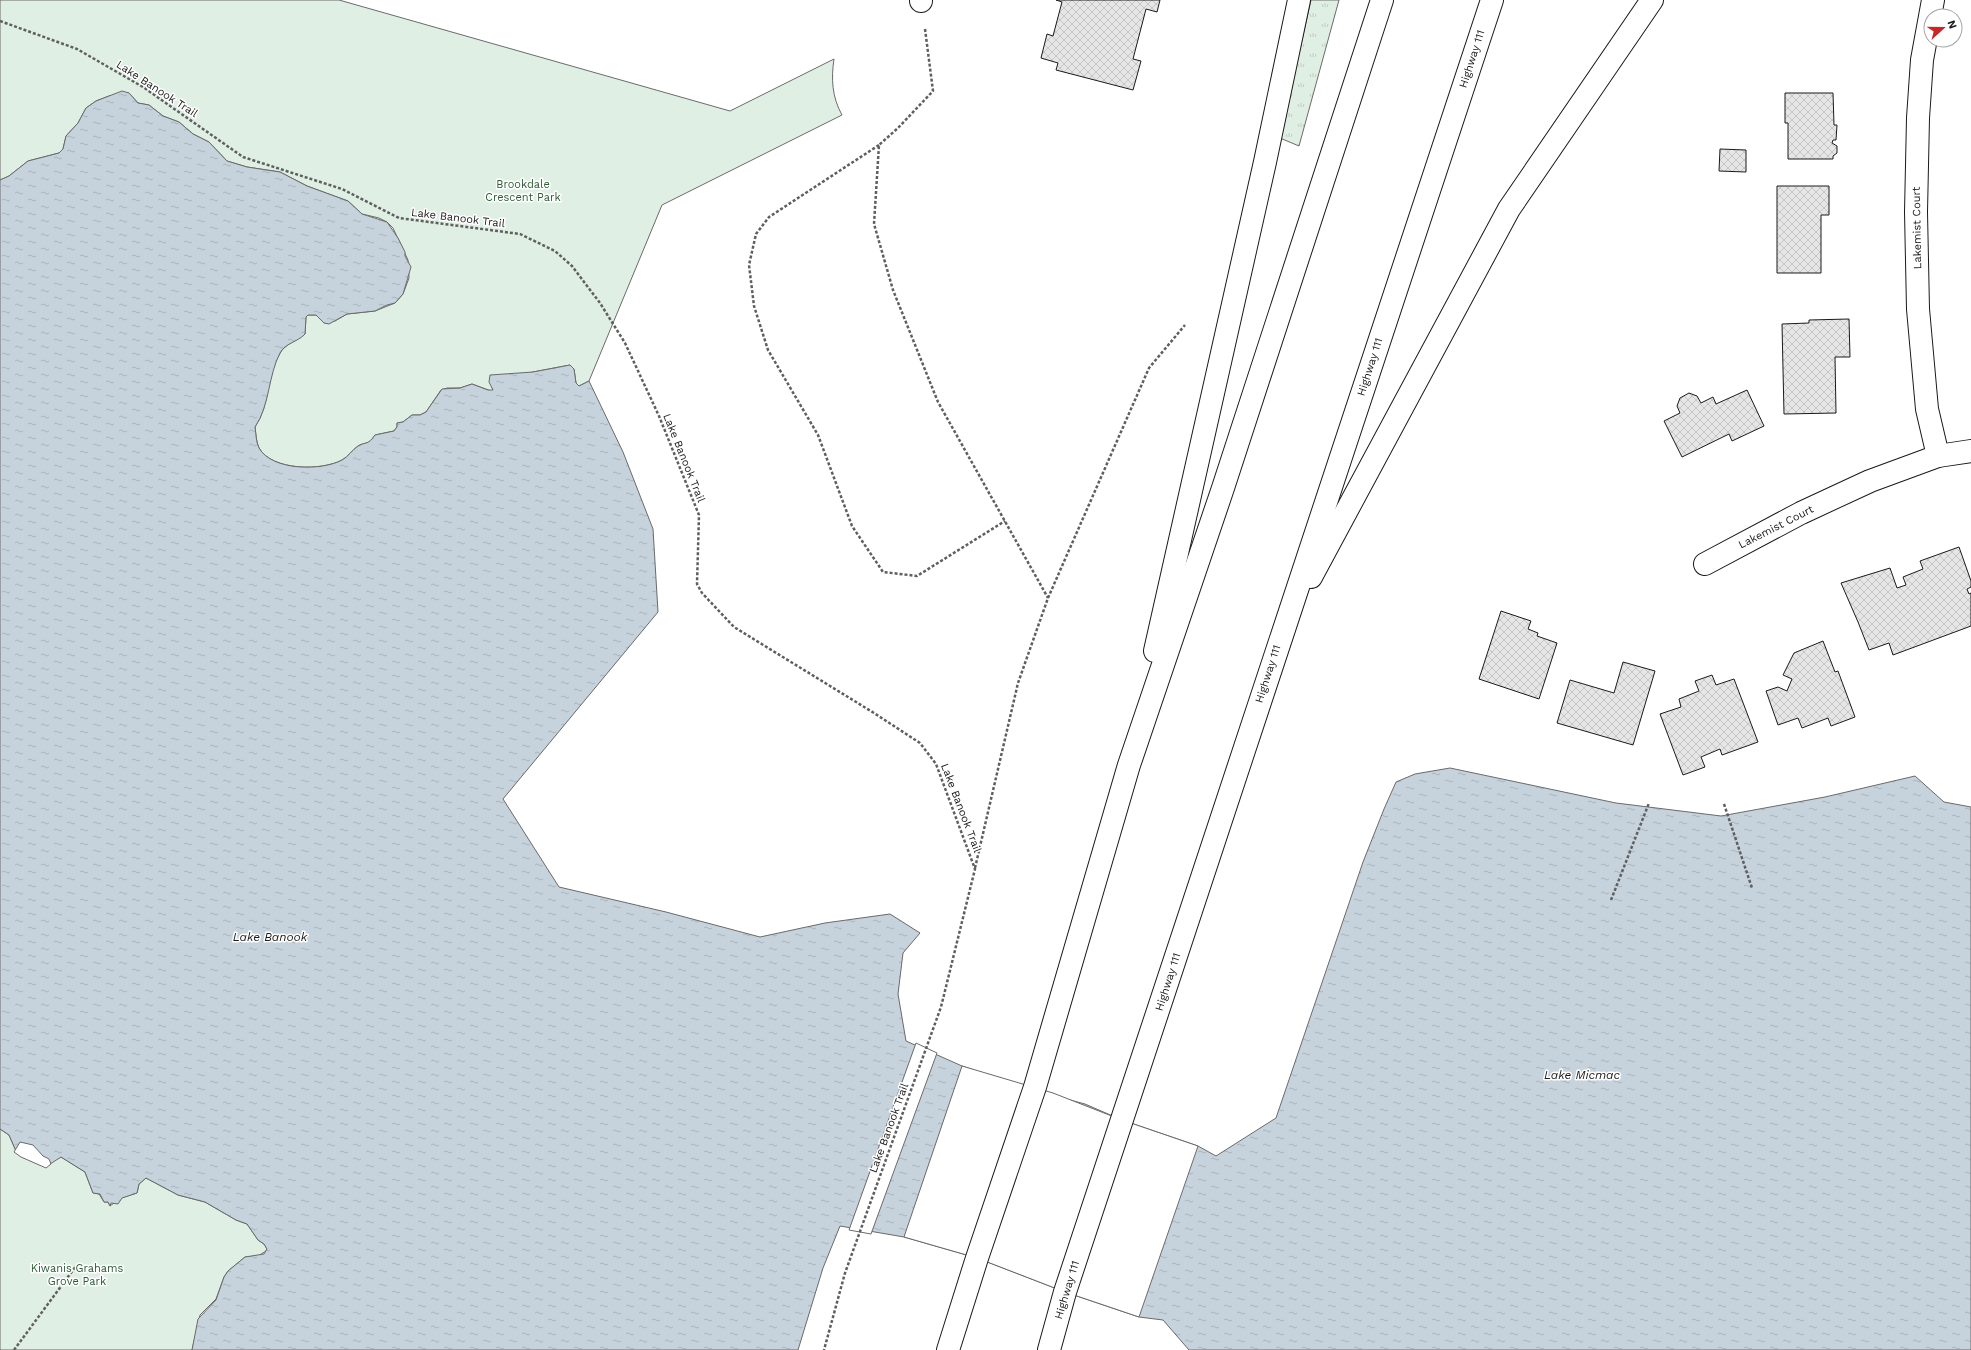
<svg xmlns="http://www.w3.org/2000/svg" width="1971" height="1350" font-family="'Work Sans',sans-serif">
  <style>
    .grass { fill: url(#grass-tufts); stroke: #6a6a6a }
    .park { fill: #e0efe3; stroke: #6a6a6a }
    .water { fill: url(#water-ripples); stroke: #6a6a6a }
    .pier { fill: #fff; stroke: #6a6a6a }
    .building { fill: url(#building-cross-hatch); stroke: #1a1a1a }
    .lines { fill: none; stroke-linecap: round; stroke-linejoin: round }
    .minor-casing { stroke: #1a1a1a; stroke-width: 24 }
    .motorway-casing { stroke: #1a1a1a; stroke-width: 24 }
    .path { stroke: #5f5f5f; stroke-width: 2.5; stroke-dasharray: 3 2; stroke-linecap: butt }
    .minor { stroke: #fff; stroke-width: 22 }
    .motorway { stroke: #fff; stroke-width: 22 }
    .labels { text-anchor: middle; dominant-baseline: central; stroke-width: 3; stroke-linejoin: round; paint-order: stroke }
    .street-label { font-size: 11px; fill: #1a1a1a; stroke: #fff }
    .park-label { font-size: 11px; fill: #2b5a34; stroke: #fff }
    .water-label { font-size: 12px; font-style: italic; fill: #1a1a1a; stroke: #fff }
  </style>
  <defs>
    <pattern id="grass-tufts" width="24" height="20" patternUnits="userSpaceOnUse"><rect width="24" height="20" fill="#e0efe3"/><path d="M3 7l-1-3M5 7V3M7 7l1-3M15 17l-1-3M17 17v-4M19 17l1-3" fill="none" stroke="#c0ccc2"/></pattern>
    <pattern id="water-ripples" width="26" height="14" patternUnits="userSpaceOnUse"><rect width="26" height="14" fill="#c6d2dc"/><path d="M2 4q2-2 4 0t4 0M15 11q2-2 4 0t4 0" fill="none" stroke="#aab4bc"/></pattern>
    <pattern id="building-cross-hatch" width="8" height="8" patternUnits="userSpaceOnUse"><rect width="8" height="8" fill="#e6e6e6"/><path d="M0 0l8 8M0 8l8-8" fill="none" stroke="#c5c5c5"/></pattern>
  </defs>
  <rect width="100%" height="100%" fill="#fff"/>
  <!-- grass -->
  <polygon class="grass" points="1311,0 1339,0 1299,146 1280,138"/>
  <!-- park -->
  <g class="park">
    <path d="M0 0H339L730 111 834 59C831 79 832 97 842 115L662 205 589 381 579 386 576 383 574 369 570 365 533 372 491 383 493 390 491 391 472 384 460 388H447L441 390 426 412 420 415H412L403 422 397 423V427L394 431 375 435C368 446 367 441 358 446 352 450 348 457 342 460 322 471 272 471 259 448 256 442 256 434 255 427 271 404 266 373 282 350 288 343 298 340 305 334L306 317 308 315H316L324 323 335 321 347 314 375 311 395 303 403 294 409 278 408 260 393 228 387 222 379 218 362 214 348 201 307 186 280 172 247 167 227 161 209 142 193 134 179 122 163 116 149 105 138 103 129 93 109 96 96 101 86 108 78 123 66 136 63 149 59 153 28 161 9 176 0 180Z"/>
    <polygon points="0,1129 9,1135 16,1151 50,1162 61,1157 85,1172 93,1193 99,1194 104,1202 108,1202 110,1206 121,1198 137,1193 139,1184 146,1178 178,1195 205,1202 236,1220 247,1224 258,1240 264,1244 267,1249 266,1251 258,1256 245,1257 228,1271 224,1277 216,1299 200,1315 192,1350 0,1350"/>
  </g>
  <!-- water -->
  <path class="water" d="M122 91 129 93 138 103 149 105 163 116 179 122 193 134 209 142 227 161 247 167 280 172 307 186 348 201 362 214 387 222 398 238 405 252V256L411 267 403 294 395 303 387 305 375 311 347 314 329 324 324 323 316 315H308L306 317 305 334C298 342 285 343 280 353 268 376 270 405 255 427 256 434 256 442 259 448 272 471 322 471 342 460 348 457 352 450 358 446 367 441 367 446 375 435L394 431 397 427V423L403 422 412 415H420L426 412 442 389 460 388 472 384 488 390H493L489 382 490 375 533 372 570 365 574 369 576 383 579 386 589 381 623 452 653 529 658 612 503 799 559 887 666 912 760 937 825 923 890 914 920 933 903 953 898 994 906 1041 962 1066 1033 1090 1085 1104 1122 1120 1198 1146 1216 1156 1276 1118 1363 862 1384 809 1396 782 1415 774 1450 768 1616 803 1721 816 1825 797 1915 776 1944 802 1971 807V1350H1189L1163 1320 1139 1317 1065 1292 977 1258 904 1237 840 1226 823 1268 798 1350H192L198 1319 216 1300 224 1277 228 1271 245 1257 264 1254 267 1249 264 1244 258 1240 247 1224 236 1220 205 1202 178 1195 146 1178 139 1184 137 1193 122 1198 118 1204 111 1203 110 1206 108 1202H104L100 1194 93 1193 85 1172 61 1157 47 1166 16 1151 9 1135 0 1129V180L9 176 28 161 59 153 63 149 66 136 78 123 86 108 96 101Z"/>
  <!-- pier -->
  <g class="pier">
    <polygon points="916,1043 937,1053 871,1234 849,1230"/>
    <polygon points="962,1066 1053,1093 1122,1120 1198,1146 1139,1317 1065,1292 977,1258 904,1237"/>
    <polygon points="20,1142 33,1145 43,1156 49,1159 51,1164 46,1168 21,1157 14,1152"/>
  </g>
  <!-- building -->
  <g class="building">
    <polygon points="1056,0 1160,0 1157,12 1146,9 1133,59 1141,61 1133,90 1056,70 1058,63 1041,58 1047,34 1053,36 1062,2"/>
    <polygon points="1785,93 1833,93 1834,125 1837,125 1836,140 1833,140 1832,143 1837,146 1837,153 1833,156 1833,159 1788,159 1788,123 1785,123"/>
    <polygon points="1720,149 1746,150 1746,172 1719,171"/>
    <polygon points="1777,186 1829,186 1829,215 1821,215 1821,273 1777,273"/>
    <polygon points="1849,319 1850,357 1835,357 1836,413 1784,414 1782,324 1809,323 1809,320"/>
    <polygon points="1747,390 1764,426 1732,441 1729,434 1682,457 1664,421 1680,413 1677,406 1680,398 1689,393 1697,396 1701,403 1713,397 1716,404"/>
    <polygon points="1959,547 1971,581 1971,587 1967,589 1969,594 1971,593 1971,626 1893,655 1889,643 1869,650 1858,622 1841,583 1890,568 1897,588 1906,585 1903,577 1923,569 1920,561"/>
    <polygon points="1501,611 1531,621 1528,629 1538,633 1537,636 1557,643 1539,699 1479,679"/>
    <polygon points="1823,641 1835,672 1838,671 1855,717 1831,726 1828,718 1802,728 1798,718 1778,725 1766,691 1778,687 1787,691 1792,679 1783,675 1794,653"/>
    <polygon points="1623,662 1655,671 1633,745 1557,723 1570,680 1614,693"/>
    <polygon points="1712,675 1716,685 1734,679 1758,742 1722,755 1720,749 1701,757 1705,767 1683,775 1660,714 1681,707 1679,699 1699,691 1695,681"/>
  </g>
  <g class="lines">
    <defs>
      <g id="minor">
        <polyline points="1933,0 1922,60 1918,118 1916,212 1918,309 1927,409 1938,456"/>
        <polyline points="921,1 921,0"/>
        <polyline points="1705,564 1801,513 1870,481 1938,456 1971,451"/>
      </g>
      <g id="motorway">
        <polyline points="1311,577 1509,209 1652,0"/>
        <polyline points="1155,651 1265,162 1299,0"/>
        <polyline points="948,1350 977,1258 1035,1087 1129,765 1223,488 1382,0"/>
        <polyline points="1049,1350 1065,1292 1492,0"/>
      </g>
    </defs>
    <!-- minor casing -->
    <use href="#minor" class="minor-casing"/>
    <!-- motorway casing -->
    <use href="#motorway" class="motorway-casing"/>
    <!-- path -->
    <g class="path">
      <polyline points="0,21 77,49 143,87 243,157 342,189 399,218 520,234 555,251 572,266 600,303 625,343 659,416 699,515 697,584 702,593 734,627 874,713 920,743 936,764 975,869 941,1007 845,1273 824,1350"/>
      <polyline points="925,29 933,91 898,128 879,145 874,224 893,290 938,402 1048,598"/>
      <polyline points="879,145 769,217 756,234 749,265 754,306 768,350 818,435 852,526 883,572 917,576 1005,521"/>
      <polyline points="1724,804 1752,888"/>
      <polyline points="975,868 1018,683 1048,598 1149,368 1185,325"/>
      <polyline points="1611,900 1649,803"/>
      <polyline points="14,1350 76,1266"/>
    </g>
    <!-- minor -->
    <use href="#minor" class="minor"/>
    <!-- motorway -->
    <use href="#motorway" class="motorway"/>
  </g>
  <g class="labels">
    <!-- street labels -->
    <g class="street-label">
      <text transform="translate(1472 59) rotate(-72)">Highway 111</text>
      <text transform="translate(157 89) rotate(33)">Lake Banook Trail</text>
      <text transform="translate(458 218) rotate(7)">Lake Banook Trail</text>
      <text transform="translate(1917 228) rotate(-91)">Lakemist Court</text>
      <text transform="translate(1370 367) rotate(-72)">Highway 111</text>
      <text transform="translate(684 458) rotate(68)">Lake Banook Trail</text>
      <text transform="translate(1776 527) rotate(-27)">Lakemist Court</text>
      <text transform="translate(1268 674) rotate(-72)">Highway 111</text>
      <text transform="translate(961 808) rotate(69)">Lake Banook Trail</text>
      <text transform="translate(1168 982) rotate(-72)">Highway 111</text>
      <text transform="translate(889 1128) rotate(-70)">Lake Banook Trail</text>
      <text transform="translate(1067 1290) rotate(-73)">Highway 111</text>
    </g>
    <!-- park labels -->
    <g class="park-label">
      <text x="523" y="184">Brookdale<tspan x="523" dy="13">Crescent Park</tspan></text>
      <text x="77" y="1268">Kiwanis Grahams<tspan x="77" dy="13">Grove Park</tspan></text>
    </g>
    <!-- water labels -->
    <g class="water-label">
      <text x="270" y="937">Lake Banook</text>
      <text x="1582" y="1075">Lake Micmac</text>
    </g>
  </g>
  <!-- north arrow -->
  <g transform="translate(1943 28) rotate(69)"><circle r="19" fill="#ffffff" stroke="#a3a3a3"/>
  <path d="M0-3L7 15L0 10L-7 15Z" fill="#c62828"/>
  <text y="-6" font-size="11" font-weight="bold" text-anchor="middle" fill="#1a1a1a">N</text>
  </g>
</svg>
